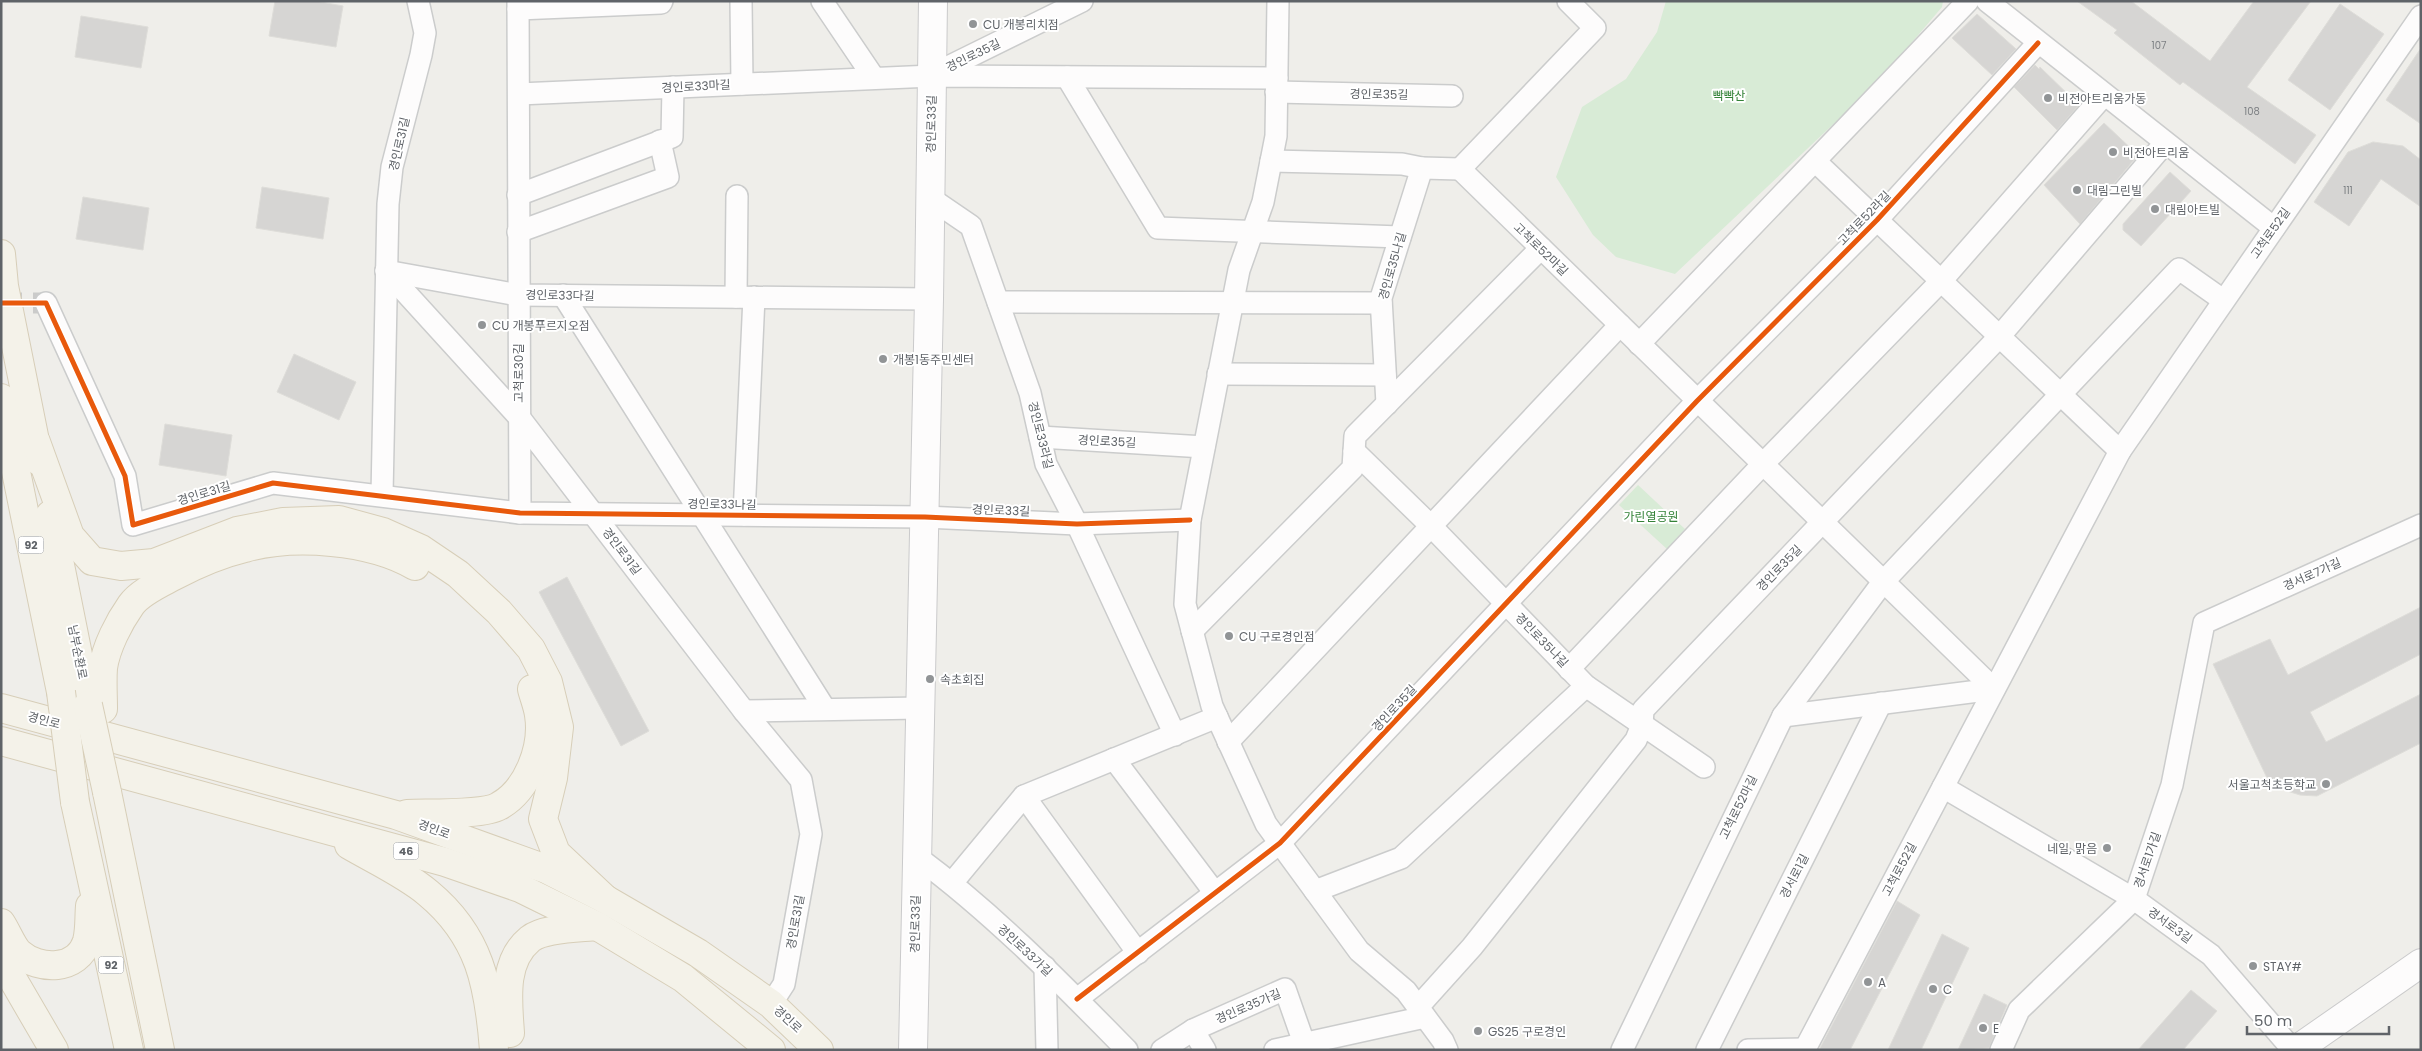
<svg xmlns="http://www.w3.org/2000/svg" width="2422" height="1051" font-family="Poppins,'Noto Sans KR',sans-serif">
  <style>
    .green { fill: #d8ebd6 }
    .building { fill: #d6d5d3; stroke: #deddd9 }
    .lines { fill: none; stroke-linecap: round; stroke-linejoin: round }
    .street-tunnel { stroke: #cbcbca; stroke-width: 21; stroke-dasharray: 21 11; stroke-linecap: butt }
    .street-casing { stroke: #cbcccc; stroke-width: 24 }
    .secondary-casing { stroke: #cacacb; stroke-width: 30 }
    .primary-casing { stroke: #d7ceb8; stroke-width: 30 }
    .street { stroke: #fdfcfc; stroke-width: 21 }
    .secondary { stroke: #fdfcfc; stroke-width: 28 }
    .primary { stroke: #f4f2e9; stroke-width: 28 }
    .primary-bridge-casing { stroke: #d7ceb8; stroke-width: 30; stroke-linecap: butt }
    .primary-bridge { stroke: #f4f2e9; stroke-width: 28 }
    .cycleway-casing { stroke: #fff; stroke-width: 8 }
    .cycleway { stroke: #e8590c; stroke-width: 5 }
    .poi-dot { fill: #919496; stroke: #fff; stroke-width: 2 }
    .labels { text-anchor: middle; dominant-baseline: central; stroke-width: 4; stroke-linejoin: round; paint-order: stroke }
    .number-label { font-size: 10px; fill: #7e8184 }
    .shield { fill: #fff; stroke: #8f9295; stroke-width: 1 }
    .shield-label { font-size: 11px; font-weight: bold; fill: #5f6368 }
    .poi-label { font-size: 12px; fill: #5f6368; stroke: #fff; text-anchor: start }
    .street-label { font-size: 12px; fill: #5f6368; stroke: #fff }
    .park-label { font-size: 12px; fill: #348238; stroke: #fff }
  </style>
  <rect width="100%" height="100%" fill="#efeeea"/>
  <!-- green -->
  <g class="green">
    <polygon points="1666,1 1943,1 1942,7 1880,80 1675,274 1616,257 1593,235 1556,177 1582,107 1626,79 1657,32"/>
    <polygon points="1638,485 1685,529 1667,549 1619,505"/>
  </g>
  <!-- building -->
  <g class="building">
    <polygon points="275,1 315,1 343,6 336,47 269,36"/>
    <polygon points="2077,1 2131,1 2210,61 2254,1 2311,1 2247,87 2316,135 2295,164 2183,82 2180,85 2114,33 2117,30"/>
    <polygon points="2340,4 2384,34 2330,110 2288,80"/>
    <polygon points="1977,14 2016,49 1992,75 1952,38"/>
    <polygon points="81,16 148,27 141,68 75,57"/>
    <polygon points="2421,48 2421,124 2386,100"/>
    <polygon points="2035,65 2039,69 2040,67 2079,105 2057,130 2014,87"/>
    <polygon points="2104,123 2138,155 2080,224 2044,185"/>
    <polygon points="2373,142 2403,146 2421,160 2421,207 2381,179 2349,226 2314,202 2348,152"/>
    <polygon points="2170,172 2191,191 2141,246 2123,230 2123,224"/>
    <polygon points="262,187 329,198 323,239 256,228"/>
    <polygon points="83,197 149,208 143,250 76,239"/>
    <polygon points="294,354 356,382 339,420 277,392"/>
    <polygon points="165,424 232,435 226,476 159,465"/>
    <polygon points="567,577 649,731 621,746 539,592"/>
    <polygon points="2421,607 2421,654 2310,712 2326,742 2421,694 2421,743 2317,796 2300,795 2284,790 2268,780 2213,664 2270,639 2288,675"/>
    <polygon points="1897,901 1920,915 1850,1050 1819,1050"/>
    <polygon points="1942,934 1969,948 1921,1050 1888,1050"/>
    <polygon points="2191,990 2217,1011 2183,1050 2138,1050"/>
    <polygon points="1984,994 2007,1005 1989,1048 1958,1050"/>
  </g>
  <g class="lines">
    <!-- street-tunnel -->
    <polyline class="street-tunnel" points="1,303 46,303"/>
    <defs>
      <g id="street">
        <polyline points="518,1 520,513"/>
        <polyline points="741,1 742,84"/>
        <polyline points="822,1 874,78"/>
        <polyline points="1278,1 1276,136 1263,202 1239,270 1190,520 1185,604 1212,706 1266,824 1359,951 1406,991 1443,1041 1447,1050"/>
        <polyline points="1568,1 1595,28 1460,169 1994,689"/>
        <polyline points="1987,1 2274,228"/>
        <polyline points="518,9 661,3 662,1"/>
        <polyline points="936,73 1082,1"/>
        <polyline points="1067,77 1158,228 1400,237"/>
        <polyline points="1276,92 1452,96"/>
        <polyline points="519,94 932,76 1277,78"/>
        <polyline points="1271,161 1402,164 1422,168"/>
        <polyline points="1815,161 2120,451"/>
        <polyline points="518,195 672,137 673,87"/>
        <polyline points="930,198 971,226 1030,393 1046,464 1077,524 1175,735"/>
        <polyline points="518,232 668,177 660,141"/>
        <polyline points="386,271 519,417 744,711 801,780 811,834 784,984 771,1004"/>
        <polyline points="386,271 518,295 929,299"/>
        <polyline points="563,295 825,709"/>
        <polyline points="736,297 737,196"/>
        <polyline points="998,302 1381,303"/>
        <polyline points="46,303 125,476 133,525 273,483 520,513 925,517 1077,524 1190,520"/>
        <polyline points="1639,344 1968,1"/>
        <polyline points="1218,374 1385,375"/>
        <polyline points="1387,404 1381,298 1422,168 1460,169"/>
        <polyline points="1040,437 1204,447"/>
        <polyline points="1354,451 1431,526 1586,686 1704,767"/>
        <polyline points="382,495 388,204 392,167 421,55 425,33 418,1"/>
        <polyline points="744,515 754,297"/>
        <polyline points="1192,631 1353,468 1355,436 1541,248"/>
        <polyline points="1569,669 1763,464 1941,281 2104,95"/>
        <polyline points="744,711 920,708"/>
        <polyline points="1783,716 1994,689"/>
        <polyline points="1228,742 1620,325"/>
        <polyline points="1114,759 1215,893"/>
        <polyline points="1943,787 2134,899 2211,955 2293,1050"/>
        <polyline points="1024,796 1138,953"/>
        <path d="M917 857C994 914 1060 982 1127 1050"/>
        <polyline points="952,883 1024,796 1217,717"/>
        <polyline points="1315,891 1401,858 1586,686"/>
        <polyline points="1045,967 1047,1050"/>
        <polyline points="1077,999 1280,843 1697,401 1877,220 2038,43"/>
        <polyline points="1418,1007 1472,947 1636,740 1642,725 1643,710 1999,337 2165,143"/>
        <polyline points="1193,1030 1205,1050"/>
        <polyline points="1805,1049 2120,451 2421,16"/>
        <polyline points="1162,1050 1193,1030 1285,989 1304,1043"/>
        <polyline points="1275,1050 1425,1017"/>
        <polyline points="1622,1050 1783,716 1883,582 2179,269 2223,300"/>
        <polyline points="1707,1050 1881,703"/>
        <polyline points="1748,1050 1805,1049"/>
        <polyline points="2001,1050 2019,1010 2134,899 2172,785 2204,623 2421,525"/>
      </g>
      <g id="secondary">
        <polyline points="913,1050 929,299 933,1"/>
        <polyline points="2296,1050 2421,963"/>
      </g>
      <g id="primary">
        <polyline points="1,254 4,286 39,461"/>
        <polyline points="1,398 61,692"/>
        <polyline points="36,442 70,536 92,561 121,566 154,563 237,531 283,522 339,520 383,532 421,549 458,574 499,612 531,649 548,682 559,727 553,778 543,819 556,853 605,899"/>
        <polyline points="50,515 88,705"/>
        <polyline points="1,708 396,815 546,869 605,899 698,953 771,1004 819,1050"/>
        <path d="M103 709C103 696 102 681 103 668 106 647 119 622 131 605 140 592 161 583 174 576 197 564 220 554 245 548 294 534 371 540 415 566"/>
        <polyline points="1,741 445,862 520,888 597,926 683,978 771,1050"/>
        <polyline points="107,792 160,1050"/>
        <polyline points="75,802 129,1050"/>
        <path d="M407 814C428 813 484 815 499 806 528 790 544 747 539 715 538 707 534 697 532 689"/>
        <path d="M349 845C373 859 407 875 428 893 480 936 489 985 494 1050"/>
        <path d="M1 923C7 932 12 946 19 953 39 971 78 971 87 941 90 930 89 917 90 906"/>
        <polyline points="1,959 54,1050"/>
        <path d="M510 1033C508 1002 502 962 530 939 544 928 579 928 597 926"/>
      </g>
    </defs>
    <!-- street casing -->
    <use href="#street" class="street-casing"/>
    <!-- secondary casing -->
    <use href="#secondary" class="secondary-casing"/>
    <!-- primary casing -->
    <use href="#primary" class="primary-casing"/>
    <!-- street -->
    <use href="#street" class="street"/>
    <!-- secondary -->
    <use href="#secondary" class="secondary"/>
    <!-- primary -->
    <use href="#primary" class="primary"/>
    <defs>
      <g id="primary-bridge">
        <polyline points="61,692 75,802"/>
        <polyline points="88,705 107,792"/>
      </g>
    </defs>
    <!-- primary-bridge casing -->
    <use href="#primary-bridge" class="primary-bridge-casing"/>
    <!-- primary-bridge -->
    <use href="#primary-bridge" class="primary-bridge"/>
    <defs>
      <g id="cycleway">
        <polyline points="1,303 46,303 125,476 133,525 273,483 520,513 925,517 1077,524 1190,520"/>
        <polyline points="1077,999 1280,843 1697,401 1877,220 2038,43"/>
      </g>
    </defs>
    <!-- cycleway casing -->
    <use href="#cycleway" class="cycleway-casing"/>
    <!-- cycleway -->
    <use href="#cycleway" class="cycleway"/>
  </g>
  <!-- markers -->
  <g class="poi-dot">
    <circle cx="973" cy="24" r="5"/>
    <circle cx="2048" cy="98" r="5"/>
    <circle cx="2113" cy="152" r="5"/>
    <circle cx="2077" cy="190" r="5"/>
    <circle cx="2155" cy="209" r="5"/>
    <circle cx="482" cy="325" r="5"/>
    <circle cx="883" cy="359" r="5"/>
    <circle cx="1229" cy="636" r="5"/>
    <circle cx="930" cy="679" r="5"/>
    <circle cx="2326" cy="784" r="5"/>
    <circle cx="2107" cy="848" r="5"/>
    <circle cx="2253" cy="966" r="5"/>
    <circle cx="1868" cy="982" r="5"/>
    <circle cx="1933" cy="989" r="5"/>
    <circle cx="1983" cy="1028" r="5"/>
    <circle cx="1478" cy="1031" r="5"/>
  </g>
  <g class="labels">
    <!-- number labels -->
    <g class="number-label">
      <text x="2159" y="45">107</text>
      <text x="2252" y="111">108</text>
      <text x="2348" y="190">111</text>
    </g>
    <!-- shield labels -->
    <g class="shield">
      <rect x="18.5" y="536.5" width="25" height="17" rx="4"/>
      <rect x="393.5" y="842.5" width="25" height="17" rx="4"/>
      <rect x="98.5" y="956.5" width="25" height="17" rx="4"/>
    </g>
    <g class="shield-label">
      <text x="31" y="545">92</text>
      <text x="406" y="851">46</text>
      <text x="111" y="965">92</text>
    </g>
    <!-- poi labels -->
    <g class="poi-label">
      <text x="983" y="24">CU 개봉리치점</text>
      <text x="2058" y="98">비전아트리움가동</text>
      <text x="2123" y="152">비전아트리움</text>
      <text x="2087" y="190">대림그린빌</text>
      <text x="2165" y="209">대림아트빌</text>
      <text x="492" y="325">CU 개봉푸르지오점</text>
      <text x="893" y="359">개봉1동주민센터</text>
      <text x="1239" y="636">CU 구로경인점</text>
      <text x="940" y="679">속초회집</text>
      <text x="2316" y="784" text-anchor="end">서울고척초등학교</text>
      <text x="2097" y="848" text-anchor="end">네일, 맑음</text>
      <text x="2263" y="966">STAY#</text>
      <text x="1878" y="982">A</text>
      <text x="1943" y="989">C</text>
      <text x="1993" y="1028">E</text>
      <text x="1488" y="1031">GS25 구로경인</text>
    </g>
    <!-- street labels -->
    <g class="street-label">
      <text transform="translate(973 55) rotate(-26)">경인로35길</text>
      <text transform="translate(696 86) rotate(-3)">경인로33마길</text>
      <text transform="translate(1379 94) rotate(1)">경인로35길</text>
      <text transform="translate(931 124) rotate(-89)">경인로33길</text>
      <text transform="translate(399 144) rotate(-77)">경인로31길</text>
      <text transform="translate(1864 218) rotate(-46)">고척로52라길</text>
      <text transform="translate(2270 233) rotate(-55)">고척로52길</text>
      <text transform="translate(1541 249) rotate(44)">고척로52마길</text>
      <text transform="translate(1392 266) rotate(-74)">경인로35나길</text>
      <text transform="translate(560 295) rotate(1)">경인로33다길</text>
      <text transform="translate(518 373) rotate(-90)">고척로30길</text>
      <text transform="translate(1041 435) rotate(76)">경인로33라길</text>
      <text transform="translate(1107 441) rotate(3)">경인로35길</text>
      <text transform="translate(204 493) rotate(-17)">경인로31길</text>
      <text transform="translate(722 504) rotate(1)">경인로33나길</text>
      <text transform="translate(1001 510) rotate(2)">경인로33길</text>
      <text transform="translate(622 551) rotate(53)">경인로31길</text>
      <text transform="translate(1779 568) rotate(-46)">경인로35길</text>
      <text transform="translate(2312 574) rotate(-24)">경서로7가길</text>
      <text transform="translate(1542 640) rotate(46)">경인로35나길</text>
      <text transform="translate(78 652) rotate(79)">남부순환로</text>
      <text transform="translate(1394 708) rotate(-47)">경인로35길</text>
      <text transform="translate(44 720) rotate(15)">경인로</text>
      <text transform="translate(1738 807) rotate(-64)">고척로52마길</text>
      <text transform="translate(434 829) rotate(20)">경인로</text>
      <text transform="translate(2147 860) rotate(-71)">경서로1가길</text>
      <text transform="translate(1899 869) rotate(-62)">고척로52길</text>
      <text transform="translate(1794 876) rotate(-63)">경서로1길</text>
      <text transform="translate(795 922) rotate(-80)">경인로31길</text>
      <text transform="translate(915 924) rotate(-89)">경인로33길</text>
      <text transform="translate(2170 925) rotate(36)">경서로3길</text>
      <text transform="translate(1025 950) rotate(43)">경인로33가길</text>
      <text transform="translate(1248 1006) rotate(-23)">경인로35가길</text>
      <text transform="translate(788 1019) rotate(43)">경인로</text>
    </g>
    <!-- park labels -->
    <g class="park-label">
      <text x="1729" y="95">빡빡산</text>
      <text x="1651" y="516">가린열공원</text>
    </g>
  </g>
  <!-- border -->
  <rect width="2422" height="1051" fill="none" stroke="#5f6368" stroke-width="5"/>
  <!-- scale -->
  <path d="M2247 1026v8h142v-8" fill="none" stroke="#5f6368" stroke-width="2.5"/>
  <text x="2254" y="1026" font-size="15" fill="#5f6368" stroke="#ffffff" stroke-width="4" paint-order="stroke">50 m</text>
</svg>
